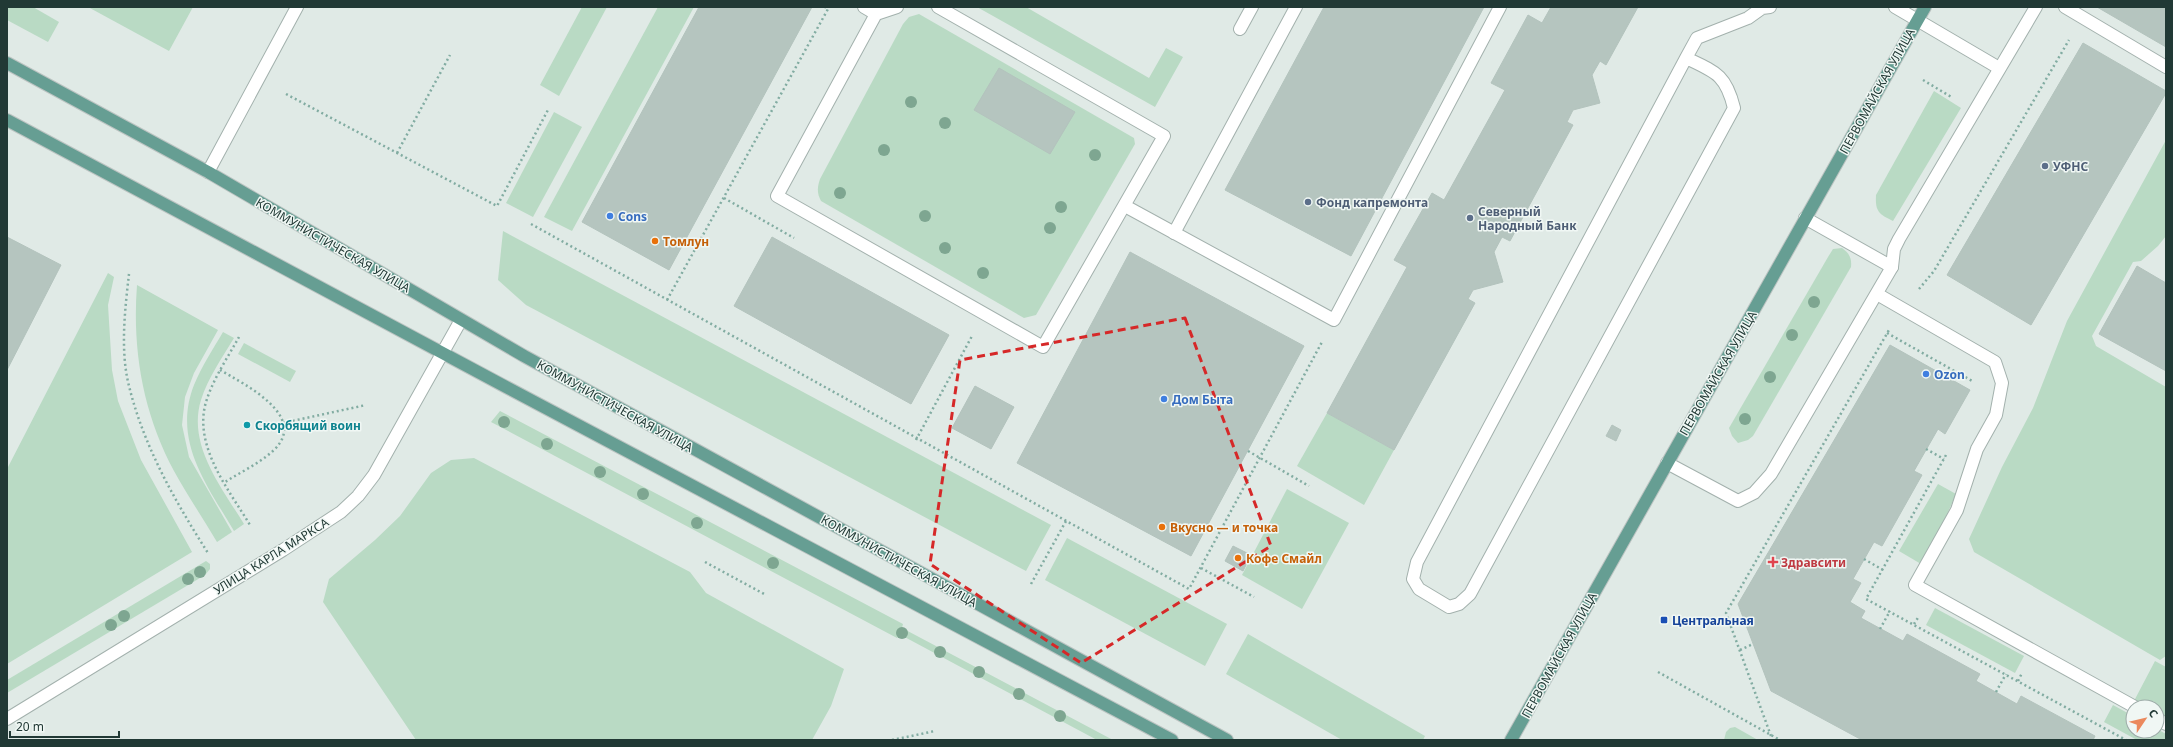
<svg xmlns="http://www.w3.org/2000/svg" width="2173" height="747" font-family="'Noto Sans',sans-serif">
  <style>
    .green { fill: #b9dac4 }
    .building { fill: #b5c5bf; stroke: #b3c3bd }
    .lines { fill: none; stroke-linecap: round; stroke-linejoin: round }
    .minor-casing { stroke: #a3b1ad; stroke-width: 14 }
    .major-casing { stroke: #bcc4c2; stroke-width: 14 }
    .path { stroke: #82aca2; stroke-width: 2.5; stroke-dasharray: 2 3; stroke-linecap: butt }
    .minor { stroke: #fff; stroke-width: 12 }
    .major { stroke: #669e93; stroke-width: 12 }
    .tree { fill: #7ea691 }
    .marked { fill: none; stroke: #d62828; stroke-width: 3; stroke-dasharray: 8 5; stroke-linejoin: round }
    .service-dot { fill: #5c6f8a; stroke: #f0f7f4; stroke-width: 1.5 }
    .shop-dot { fill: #3f7fe0; stroke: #f0f7f4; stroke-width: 1.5 }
    .food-dot { fill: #e8710a; stroke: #f0f7f4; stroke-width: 1.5 }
    .culture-dot { fill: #0f9aa8; stroke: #f0f7f4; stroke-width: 1.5 }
    .health-dot { fill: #e0444e; stroke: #f0f7f4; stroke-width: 1.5 }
    .transit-dot { fill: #1a4fb4; stroke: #f0f7f4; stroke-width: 1.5 }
    .labels { text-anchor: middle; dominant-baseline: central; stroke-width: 3; stroke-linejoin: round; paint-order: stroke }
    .street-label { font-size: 12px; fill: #213935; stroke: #f0f7f4 }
    .service-label { font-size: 12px; font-weight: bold; fill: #4e5e75; stroke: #f0f7f4; text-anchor: start }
    .shop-label { font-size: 12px; font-weight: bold; fill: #366cbe; stroke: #f0f7f4; text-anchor: start }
    .food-label { font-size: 12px; font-weight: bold; fill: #c56008; stroke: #f0f7f4; text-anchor: start }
    .culture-label { font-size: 12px; font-weight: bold; fill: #0d838f; stroke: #f0f7f4; text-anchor: start }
    .health-label { font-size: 12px; font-weight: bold; fill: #be3a42; stroke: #f0f7f4; text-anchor: start }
    .transit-label { font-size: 12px; font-weight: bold; fill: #164399; stroke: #f0f7f4; text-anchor: start }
  </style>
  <rect width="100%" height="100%" fill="#e0eae6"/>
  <!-- green -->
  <g class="green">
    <polygon points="7,7 33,7 59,22 48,42 7,20"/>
    <polygon points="88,7 193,7 169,51"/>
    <polygon points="582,7 607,7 559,96 540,85"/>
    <polygon points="658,7 694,7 572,231 544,217"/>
    <polygon points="977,7 1026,7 1149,78 1166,48 1183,57 1155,107"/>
    <path d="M919 14 1134 138 1135 144 1036 315 1024 318 821 201C817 193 817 188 820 179L903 24 909 17Z"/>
    <path d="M1934 91 1961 108 1893 221C1879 214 1875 212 1876 195Z"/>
    <polygon points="554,112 582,127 533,217 506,203"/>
    <polygon points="2166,140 2166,236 2158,246 2141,261 2133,262 2092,336 2096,346 2166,387 2166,656 2160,660 1974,552 1969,539 2002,467 2033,408 2067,321"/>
    <polygon points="503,231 1051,525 1026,571 526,305 498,280"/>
    <path d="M1842 248C1849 253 1852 258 1851 267L1753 436 1748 440 1738 443 1732 436 1729 428 1828 257 1833 249Z"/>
    <polygon points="108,273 114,277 108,305 112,370 118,401 141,460 192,552 7,664 7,469"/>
    <path d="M137 285 218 330 194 373 185 397 182 425 189 457 232 532 217 542C203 518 187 495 174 471 143 413 132 350 137 285Z"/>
    <path d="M223 332 234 338C222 358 208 378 201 400 187 445 222 488 244 524L234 531C207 485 172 441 194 385 202 366 213 349 223 332Z"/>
    <polygon points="244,343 296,371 290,382 238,354"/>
    <polygon points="500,411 903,624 902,628 1113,740 1097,740 899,634 897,638 491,422"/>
    <polygon points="1327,413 1394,450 1364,505 1297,466"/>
    <polygon points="474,458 690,572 706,593 844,669 831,706 812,740 416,740 323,602 329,579 375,540 400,516 431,473 451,460"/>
    <polygon points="1938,484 1956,494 1941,528 1921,564 1899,551"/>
    <polygon points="1287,489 1349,523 1302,609 1242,575"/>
    <polygon points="1067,538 1227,624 1205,666 1045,580"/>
    <polygon points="206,561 210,564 210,569 205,575 7,693 7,680"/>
    <polygon points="1935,608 2024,656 2015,673 1926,625"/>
    <polygon points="1248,634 1425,736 1423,740 1342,740 1226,674"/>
    <polygon points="2155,661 2166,667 2166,719 2157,714 2157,707 2145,707 2134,701"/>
    <polygon points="2113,705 2133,716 2133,731 2157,729 2166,734 2166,740 2137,740 2104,722"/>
    <polygon points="1735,727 1758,740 1724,740 1726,732 1730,728"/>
  </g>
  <!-- building -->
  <g class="building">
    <polygon points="699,7 812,7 669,270 582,222"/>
    <polygon points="1324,7 1484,7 1351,256 1225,190"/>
    <polygon points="1551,7 1638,7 1606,65 1600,61 1592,75 1600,103 1573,110 1567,122 1573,125 1510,241 1502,237 1494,252 1503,282 1473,290 1468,299 1475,303 1394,450 1327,413 1407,267 1394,260 1432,193 1444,200 1505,90 1491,83 1528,15 1542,23"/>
    <polygon points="2097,7 2166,7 2166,47"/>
    <polygon points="2083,43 2166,91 2166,93 2031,325 1947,275"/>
    <polygon points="999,68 1075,112 1050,154 974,110"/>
    <polygon points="7,237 61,265 7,370"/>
    <polygon points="772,237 949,335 911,404 734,306"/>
    <polygon points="1130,252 1304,346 1191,556 1017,463"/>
    <polygon points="2137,266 2166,283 2166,371 2099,334"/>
    <polygon points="1890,345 1970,390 1945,434 1938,429 1914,471 1922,475 1882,546 1874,542 1853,579 1861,583 1850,602 1865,611 1861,618 1903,641 1907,634 1980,674 1976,681 2017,704 2021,696 2095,736 2093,740 1862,740 1771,691 1738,604"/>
    <polygon points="975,386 1014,407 991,449 952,428"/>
    <polygon points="1612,425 1621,430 1616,441 1606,436"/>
    <polygon points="1233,546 1251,555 1243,571 1225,561"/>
  </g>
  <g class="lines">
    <defs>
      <g id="minor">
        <polyline points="864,7 876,14"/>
        <polyline points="897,7 876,14 777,196 1043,347 1164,136 938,7"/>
        <polyline points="1895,7 1999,68"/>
        <polyline points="2065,7 2166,67"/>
        <polyline points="1240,29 1252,7"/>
        <path d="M1686 58C1716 72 1726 75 1734 108L1470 594 1459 604 1449 607 1419 589 1413 579 1417 562 1686 58 1697 38 1748 18 1762 8 1770 7"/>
        <polyline points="208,172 297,7"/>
        <polyline points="1125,206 1334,320 1500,7"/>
        <polyline points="1805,218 1892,267"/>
        <polyline points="1174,233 1296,7"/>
        <polyline points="1877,294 1995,362 2002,383 1996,415 1977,449 1957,510 1915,585 2135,707"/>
        <polyline points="1667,463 1738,501 1754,493 1771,474 1892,267 1894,249 1899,239 2036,7"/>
        <polyline points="7,719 283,550 341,512 358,496 374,475 461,320"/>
        <polyline points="2157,719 2166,724"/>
      </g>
      <g id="major">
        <polyline points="7,63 208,172 524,356 1227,740"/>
        <polyline points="7,120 508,388 1172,740"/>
        <polyline points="1511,740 1925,7"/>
      </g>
    </defs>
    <!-- minor casing -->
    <use href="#minor" class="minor-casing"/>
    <!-- major casing -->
    <use href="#major" class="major-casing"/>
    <!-- path -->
    <g class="path">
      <polyline points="1923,80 1953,98"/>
      <polyline points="286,94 497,206 549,108"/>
      <polyline points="397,153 450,55"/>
      <polyline points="724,198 794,238"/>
      <polyline points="531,224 1189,589 1322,342"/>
      <path d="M129 274C125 309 120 351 129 386 144 447 175 501 208 553"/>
      <polyline points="1919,289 1934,271 2069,40"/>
      <polyline points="667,300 828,9 825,7"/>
      <polyline points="1887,333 1974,382"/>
      <path d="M239 337C228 357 213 379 206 402 193 446 229 490 250 525"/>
      <path d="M220 370C244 384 309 416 274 450 260 463 241 472 225 482"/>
      <polyline points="283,423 366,405"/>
      <polyline points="916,440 972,336"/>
      <polyline points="1926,449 1944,459"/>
      <polyline points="1248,451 1309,486"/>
      <polyline points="1946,455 1866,599 2126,740"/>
      <polyline points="1864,559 1883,570"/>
      <polyline points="705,562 766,595"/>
      <polyline points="1201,568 1254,597"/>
      <polyline points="1031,584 1066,521"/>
      <polyline points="1914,624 1919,616"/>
      <polyline points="1880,629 1890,611"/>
      <polyline points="1740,650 1753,644"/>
      <polyline points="1658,672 1780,740"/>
      <polyline points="2018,681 2022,673"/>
      <polyline points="1996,692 2006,674"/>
      <polyline points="1771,736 1726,613 1889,330"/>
      <polyline points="892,740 935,731"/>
    </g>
    <!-- minor -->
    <use href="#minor" class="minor"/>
    <!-- major -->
    <use href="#major" class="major"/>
  </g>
  <!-- trees -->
  <g class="tree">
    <circle cx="911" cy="102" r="6"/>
    <circle cx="945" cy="123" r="6"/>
    <circle cx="884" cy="150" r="6"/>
    <circle cx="1095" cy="155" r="6"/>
    <circle cx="840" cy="193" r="6"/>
    <circle cx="1061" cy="207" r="6"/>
    <circle cx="925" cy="216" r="6"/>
    <circle cx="1050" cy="228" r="6"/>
    <circle cx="945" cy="248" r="6"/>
    <circle cx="983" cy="273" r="6"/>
    <circle cx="1814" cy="302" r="6"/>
    <circle cx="1792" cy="335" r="6"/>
    <circle cx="1770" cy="377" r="6"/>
    <circle cx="1745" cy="419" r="6"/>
    <circle cx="504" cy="422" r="6"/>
    <circle cx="547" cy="444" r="6"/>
    <circle cx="600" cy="472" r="6"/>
    <circle cx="643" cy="494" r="6"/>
    <circle cx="697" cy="523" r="6"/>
    <circle cx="773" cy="563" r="6"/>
    <circle cx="200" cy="572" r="6"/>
    <circle cx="188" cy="579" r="6"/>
    <circle cx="124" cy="616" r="6"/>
    <circle cx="111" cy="625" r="6"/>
    <circle cx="902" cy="633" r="6"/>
    <circle cx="940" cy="652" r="6"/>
    <circle cx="979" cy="672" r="6"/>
    <circle cx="1019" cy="694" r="6"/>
    <circle cx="1060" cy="716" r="6"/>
  </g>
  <!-- marked area -->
  <path class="marked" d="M1185 318 1271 546 1081 663 930 564 960 360Z"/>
  <!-- markers -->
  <g class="service-dot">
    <circle cx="2045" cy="166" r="4"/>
    <circle cx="1308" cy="202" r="4"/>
    <circle cx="1470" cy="218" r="4"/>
  </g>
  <g class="shop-dot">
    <circle cx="610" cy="216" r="4"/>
    <circle cx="1926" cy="374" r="4"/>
    <circle cx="1164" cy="399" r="4"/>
  </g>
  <g class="food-dot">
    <circle cx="655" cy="241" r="4"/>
    <circle cx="1162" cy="527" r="4"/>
    <circle cx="1238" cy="558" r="4"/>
  </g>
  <circle class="culture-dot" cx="247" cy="425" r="4"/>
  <path class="health-dot" d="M1771 556h4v4h4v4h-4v4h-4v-4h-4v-4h4z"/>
  <rect class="transit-dot" x="1660" y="616" width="8" height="8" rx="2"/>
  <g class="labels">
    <!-- street labels -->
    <g class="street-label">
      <text transform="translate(1877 91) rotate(-61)">ПЕРВОМАЙСКАЯ УЛИЦА</text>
      <text transform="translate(333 245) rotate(30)">КОММУНИСТИЧЕСКАЯ УЛИЦА</text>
      <text transform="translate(1718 373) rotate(-60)">ПЕРВОМАЙСКАЯ УЛИЦА</text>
      <text transform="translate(615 406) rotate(29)">КОММУНИСТИЧЕСКАЯ УЛИЦА</text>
      <text transform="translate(271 556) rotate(-32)">УЛИЦА КАРЛА МАРКСА</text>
      <text transform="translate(899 561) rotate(29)">КОММУНИСТИЧЕСКАЯ УЛИЦА</text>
      <text transform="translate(1559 655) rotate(-61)">ПЕРВОМАЙСКАЯ УЛИЦА</text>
    </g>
    <!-- service labels -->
    <g class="service-label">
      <text x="2053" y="166">УФНС</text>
      <text x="1316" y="202">Фонд капремонта</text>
      <text x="1478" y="211">Северный<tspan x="1478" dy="14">Народный Банк</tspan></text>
    </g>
    <!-- shop labels -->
    <g class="shop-label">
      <text x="618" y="216">Cons</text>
      <text x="1934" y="374">Ozon</text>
      <text x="1172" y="399">Дом Быта</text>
    </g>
    <!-- food labels -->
    <g class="food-label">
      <text x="663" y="241">Томлун</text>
      <text x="1170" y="527">Вкусно — и точка</text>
      <text x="1246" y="558">Кофе Смайл</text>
    </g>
    <!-- culture labels -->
    <g class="culture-label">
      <text x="255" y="425">Скорбящий воин</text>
    </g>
    <!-- health labels -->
    <g class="health-label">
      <text x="1781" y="562">Здравсити</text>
    </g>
    <!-- transit labels -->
    <g class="transit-label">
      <text x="1672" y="620">Центральная</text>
    </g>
  </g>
  <!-- border -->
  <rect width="2173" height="747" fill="none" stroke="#213935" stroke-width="16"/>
  <!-- north arrow -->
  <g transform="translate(2145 719) rotate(55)"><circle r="19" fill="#f0f7f4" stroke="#9daba8"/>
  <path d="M0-3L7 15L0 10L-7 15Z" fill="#eb895d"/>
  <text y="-6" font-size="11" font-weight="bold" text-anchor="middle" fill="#213935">С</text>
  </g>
  <!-- scale -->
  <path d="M10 731v6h109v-6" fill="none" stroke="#213935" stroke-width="2"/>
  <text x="16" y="731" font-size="12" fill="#213935" stroke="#f0f7f4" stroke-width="3" paint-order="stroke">20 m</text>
</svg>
